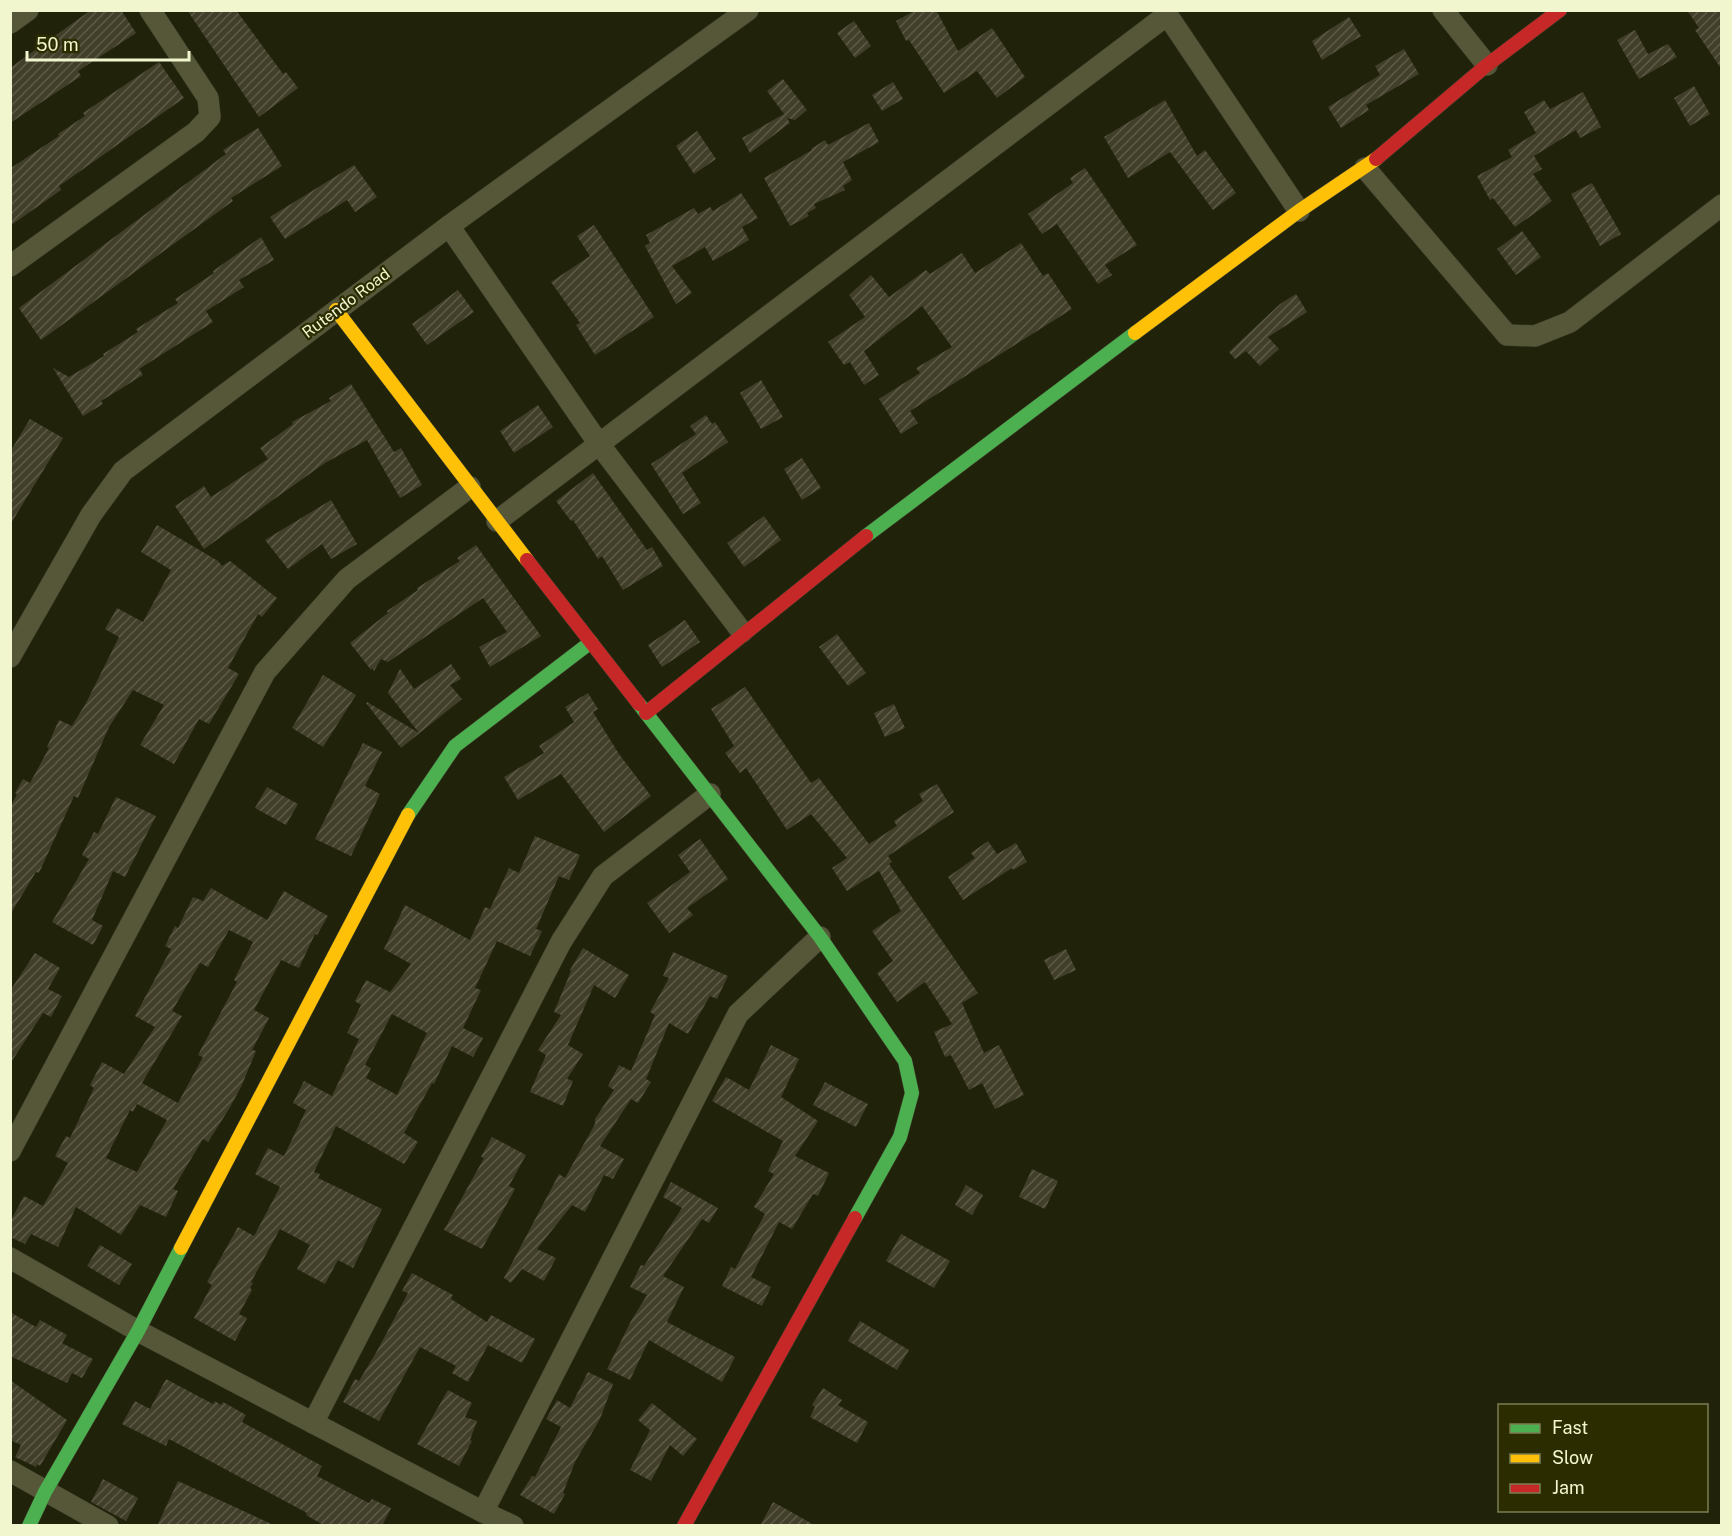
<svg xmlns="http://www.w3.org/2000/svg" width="1732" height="1536" font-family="'Public Sans',sans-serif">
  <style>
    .building { fill: url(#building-hatch); fill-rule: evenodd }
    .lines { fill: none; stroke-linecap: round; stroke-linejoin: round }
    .street-casing { stroke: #3e3f2c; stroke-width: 22 }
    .fast-casing { stroke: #3e3f2c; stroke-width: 15 }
    .slow-casing { stroke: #3e3f2c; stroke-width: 15 }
    .jam-casing { stroke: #3e3f2c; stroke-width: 15 }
    .street { stroke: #555738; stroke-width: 21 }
    .fast { stroke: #4caf50; stroke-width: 14 }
    .slow { stroke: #ffc107; stroke-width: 14 }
    .jam { stroke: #c62828; stroke-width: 14 }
    .labels { text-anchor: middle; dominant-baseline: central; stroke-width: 4.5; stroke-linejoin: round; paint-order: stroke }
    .street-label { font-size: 16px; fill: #f2f6ce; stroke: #2b2c00 }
  </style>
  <defs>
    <pattern id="building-hatch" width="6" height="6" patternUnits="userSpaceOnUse" patternTransform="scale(1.5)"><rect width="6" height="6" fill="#413f2a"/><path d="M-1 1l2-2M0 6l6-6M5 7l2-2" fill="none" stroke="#5d5b48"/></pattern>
  </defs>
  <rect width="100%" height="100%" fill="#21220a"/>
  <!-- building -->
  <g class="building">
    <polygon points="91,10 121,10 136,33 78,71 81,76 10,123 10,68"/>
    <polygon points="187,10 236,10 283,74 286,72 298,88 259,117"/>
    <polygon points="916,10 936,10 958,51 992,28 1025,77 997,98 977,71 944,93 909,40 906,41 896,21"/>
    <polygon points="1687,10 1722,10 1722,70 1695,30 1699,28"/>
    <polygon points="1349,17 1361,36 1322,60 1312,41"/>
    <polygon points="854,21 871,46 855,58 837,33"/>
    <polygon points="1635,30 1648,54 1668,44 1677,57 1639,79 1617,40"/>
    <polygon points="1404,49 1419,74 1366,105 1369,110 1341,128 1328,107 1380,75 1375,66"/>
    <polygon points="159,62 184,98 59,186 61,190 10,226 11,168 59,136 58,134 85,116 83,113"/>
    <polygon points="783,79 807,110 795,120 787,118 790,123 750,153 742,138 784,114 767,91"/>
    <polygon points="893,82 903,99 882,111 872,95"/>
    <polygon points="1694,86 1710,114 1690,126 1674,98"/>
    <polygon points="1583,92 1601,127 1580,138 1576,130 1534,156 1542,169 1533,174 1552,201 1515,227 1493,198 1490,200 1477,176 1512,157 1508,150 1536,133 1524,112 1544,100 1550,109"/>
    <polygon points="1165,100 1197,156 1205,150 1236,193 1213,210 1170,152 1128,178 1104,137"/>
    <polygon points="869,123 879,142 843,162 852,180 843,186 845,190 814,204 816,208 807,213 809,216 790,226 764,178 812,150 811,149 825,140 828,145"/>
    <polygon points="258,128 282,166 231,198 233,201 41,340 19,308 226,154 223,150"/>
    <polygon points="697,131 716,159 694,174 676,146"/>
    <polygon points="354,165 377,197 355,212 347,200 285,239 270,217"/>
    <polygon points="1085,168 1137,245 1105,265 1112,275 1098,284 1057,224 1042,234 1028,214 1073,183 1070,178"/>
    <polygon points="1592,183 1621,234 1600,246 1571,194"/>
    <polygon points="741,193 758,218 742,227 749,240 713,261 705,247 672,266 692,293 676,304 645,246 650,243 646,235 694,208 698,214 710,207 713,211"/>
    <polygon points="594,225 654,317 595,355 576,325 580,323 551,282 590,256 577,236"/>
    <polygon points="1522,231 1541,257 1516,275 1497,249"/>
    <polygon points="261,237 274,260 239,280 244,287 206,311 213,322 139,369 143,375 101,401 103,404 83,416 53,368 69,377 104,356 103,354 138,332 136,329 178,303 175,299 214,273 213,271"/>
    <polygon points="1021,243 1043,276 1048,273 1072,309 910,411 918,423 901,434 879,399 920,373 916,368 952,347 922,306 864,351 879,375 864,385 850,362 844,365 828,342 865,317 849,295 871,275 889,297 926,270 930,274 962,253 975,273"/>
    <polygon points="458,290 474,312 427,345 412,324"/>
    <polygon points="1296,294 1307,312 1268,337 1279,349 1260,366 1246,351 1235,359 1229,352 1280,304"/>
    <polygon points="761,380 783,417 761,429 740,393"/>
    <polygon points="351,384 394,452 401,448 422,485 400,498 367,440 325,463 204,549 175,506 204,486 211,497 268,459 260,448 293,424 292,422 331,401 329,398"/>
    <polygon points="538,405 553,427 514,453 500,431"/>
    <polygon points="706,415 712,424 715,422 728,442 682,473 701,503 683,514 651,464 696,434 690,426"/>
    <polygon points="30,419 63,438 10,525 10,452"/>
    <polygon points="802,458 821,488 802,500 784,469"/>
    <polygon points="593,473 647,550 652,547 663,566 623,590 602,556 598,559 573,520 571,521 556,501"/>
    <polygon points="331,500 357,544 331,559 322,544 288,569 265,540"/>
    <polygon points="764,516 781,540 744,567 727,543"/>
    <polygon points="157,525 218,561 222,566 230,561 277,598 262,617 258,614 228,668 239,674 209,724 199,719 174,764 140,745 164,705 133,690 109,727 78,798 74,796 39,873 36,872 10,915 10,808 17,794 15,793 23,779 30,783 49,748 47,747 59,720 72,726 86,703 119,637 105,629 117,608 143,622 171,570 141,552"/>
    <polygon points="476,545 541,636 490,667 479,647 507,632 483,598 388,662 381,659 374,671 372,668 371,670 350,643 388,613 387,611 418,590 417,588 460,561 457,558"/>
    <polygon points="685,620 700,642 662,667 648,645"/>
    <polygon points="837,634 866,673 848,686 819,647"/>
    <polygon points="451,664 461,679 450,685 462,699 401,748 366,703 367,702 419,733 388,693 400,669 414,689"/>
    <polygon points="323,675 356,695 323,747 292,728"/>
    <polygon points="745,687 811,783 819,778 869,844 897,826 894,821 923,801 919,794 937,784 954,812 888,856 892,862 889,864 978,993 962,1003 984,1053 999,1045 1024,1095 995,1109 982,1083 969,1090 951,1055 945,1057 934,1032 952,1024 925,982 897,1002 877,973 893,961 872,931 901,911 879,871 847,891 832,868 847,858 811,814 787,830 746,768 740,773 725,753 734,746 711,709"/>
    <polygon points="588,693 598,709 593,712 619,754 651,796 604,832 561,774 518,800 504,777 544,753 539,746 574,722 565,707"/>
    <polygon points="894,704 905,728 885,737 874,713"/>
    <polygon points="363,743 382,752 365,786 380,794 351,856 315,839"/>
    <polygon points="267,787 298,804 286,825 255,808"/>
    <polygon points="116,797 156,816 125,877 113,871 92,920 103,926 93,945 52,922 89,859 82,855 94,832 98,834"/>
    <path d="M535 836 580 855 569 880 559 876 536 929 542 931 530 956 497 941 475 988 481 990 463 1028 483 1038 473 1057 452 1046 434 1084 432 1083 404 1133 418 1142 404 1164 336 1126 314 1172 320 1174 318 1178 382 1209 353 1268 338 1260 325 1284 297 1269 310 1245 280 1229 251 1282 253 1283 250 1288 252 1290 239 1314 247 1318 235 1341 194 1318 212 1285 207 1282 238 1227 254 1236 280 1187 255 1174 268 1148 284 1156 306 1110 293 1103 304 1081 332 1096 359 1039 347 1033 361 1005 355 1001 366 980 390 992 411 964 384 949 405 905 470 940 485 907 490 909 509 868 519 873ZM392 1014 427 1033 397 1095 366 1078 371 1068 365 1065Z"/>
    <polygon points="700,839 728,879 687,908 693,915 669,933 647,903 690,872 678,855"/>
    <polygon points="988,841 997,854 1016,843 1027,862 1013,870 1012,868 963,900 948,877 975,858 971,853"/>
    <path d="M211 888 267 920 284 891 328 916 317 935 315 934 299 968 281 960 254 1010 269 1018 252 1050 256 1051 241 1087 229 1109 208 1142 203 1139 173 1189 178 1191 166 1217 140 1205 121 1235 76 1207 58 1247 31 1234 25 1244 10 1237V1222L24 1196 43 1206 68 1163 55 1156 66 1136 70 1138 94 1088 90 1085 102 1062 124 1074 155 1027 135 1016 171 949 165 946 175 926 178 928 193 897 203 901ZM229 930 253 942 234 980 237 982 198 1055 203 1057 178 1103 142 1083 182 1016 172 1011 200 963 208 967ZM137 1104 167 1120 137 1172 106 1158 130 1110 133 1112Z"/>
    <polygon points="583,948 629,975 615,998 594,985 568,1045 583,1054 567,1079 573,1081 563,1106 530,1092 546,1055 538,1050 561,1015 554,1012 571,971 570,970"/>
    <polygon points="1066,949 1076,970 1054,980 1044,960"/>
    <polygon points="673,952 728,976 717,999 710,996 688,1034 669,1023 646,1079 651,1082 638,1103 631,1099 600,1146 624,1159 613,1179 604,1175 585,1212 572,1205 537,1249 556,1258 544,1281 522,1269 511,1283 504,1278 559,1174 565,1178 595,1124 595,1119 614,1090 608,1086 619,1065 631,1071 655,1015 650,1012 669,978 663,976"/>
    <polygon points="35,953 60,968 48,989 62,996 51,1017 43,1013 10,1064 10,991"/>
    <polygon points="771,1045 799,1059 781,1097 818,1121 795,1156 829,1173 818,1196 813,1194 792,1229 779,1222 751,1277 771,1287 762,1306 722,1286 731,1267 735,1269 765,1214 754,1207 774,1174 768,1171 783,1141 712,1101 726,1077 749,1090"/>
    <polygon points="825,1082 868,1104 856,1127 813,1105"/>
    <polygon points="492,1137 526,1155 509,1186 515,1189 482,1249 444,1230 484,1158 481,1157"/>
    <polygon points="1032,1169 1058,1181 1045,1209 1019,1197"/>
    <polygon points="671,1182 718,1208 709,1223 702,1219 663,1276 684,1287 667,1322 735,1357 722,1382 649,1340 630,1380 607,1369 631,1321 647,1295 630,1287 641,1265 644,1266 682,1208 663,1197"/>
    <polygon points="966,1185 983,1195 972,1215 955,1205"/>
    <polygon points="901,1234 950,1261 934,1288 886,1261"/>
    <polygon points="100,1245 132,1264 119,1285 87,1266"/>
    <polygon points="412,1273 453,1295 451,1299 487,1322 491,1315 535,1339 522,1363 488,1345 468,1382 452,1373 456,1366 420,1347 379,1421 343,1402 355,1379 359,1381 377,1351 408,1293 402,1291"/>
    <polygon points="10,1312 36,1327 40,1320 67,1335 62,1343 93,1359 82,1378 72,1373 67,1383 10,1356"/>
    <polygon points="860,1321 909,1350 897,1370 848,1341"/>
    <polygon points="588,1372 613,1384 600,1419 575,1462 563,1493 565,1494 554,1514 520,1495 532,1476 535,1477 561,1427 546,1419 557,1400 570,1408"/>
    <polygon points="166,1379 213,1404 215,1401 221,1405 223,1402 246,1415 242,1422 322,1466 317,1476 369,1503 372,1499 391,1508 382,1526 325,1526 306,1515 307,1513 169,1439 166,1446 122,1424 135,1401 150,1409"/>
    <polygon points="10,1380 67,1420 40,1466 37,1464 36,1467 15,1457 21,1445 10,1440"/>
    <polygon points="823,1388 842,1400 838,1405 868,1422 857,1443 810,1417 815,1407 812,1405"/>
    <polygon points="448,1390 472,1403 465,1417 477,1421 470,1440 472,1441 459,1466 417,1444"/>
    <polygon points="652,1403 697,1439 683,1456 670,1445 651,1481 630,1470 650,1430 638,1420"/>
    <polygon points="103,1479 138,1498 126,1521 91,1502"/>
    <polygon points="178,1481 276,1526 157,1526"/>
    <polygon points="773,1502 786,1509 816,1526 760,1526"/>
  </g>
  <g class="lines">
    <defs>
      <g id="street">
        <polyline points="1164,10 1299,211"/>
        <polyline points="1443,10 1487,65"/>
        <polyline points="10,23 28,10"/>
        <polyline points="1365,168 1507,335 1535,336 1570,322 1722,205"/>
        <polyline points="449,226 599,444 742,632"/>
        <polyline points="10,266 196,132 210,117 208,98 150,10"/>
        <polyline points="497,521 1167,15"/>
        <polyline points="10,657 91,515 123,471 449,226 748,10"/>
        <polyline points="10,1151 265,672 347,579 470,487"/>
        <polyline points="10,1258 138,1331 483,1512 513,1526"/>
        <polyline points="313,1423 561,942 603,876 710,794"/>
        <polyline points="10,1471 108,1526"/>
        <polyline points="483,1512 738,1014 820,937"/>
      </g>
      <g id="fast">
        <polyline points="866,536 1135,333"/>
        <polyline points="639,704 820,937 905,1061 912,1093 900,1137 855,1218"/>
        <polyline points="408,815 455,746 591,642"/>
        <polyline points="29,1526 45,1492 138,1331 181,1248"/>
      </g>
      <g id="slow">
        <polyline points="336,310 527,560"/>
        <polyline points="1135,333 1299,211 1376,159"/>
        <polyline points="181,1248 408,815"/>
      </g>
      <g id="jam">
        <polyline points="1376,159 1487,65 1560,10"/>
        <polyline points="527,560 639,704"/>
        <polyline points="646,713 866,536"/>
        <polyline points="684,1526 855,1218"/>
      </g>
    </defs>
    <!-- street casing -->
    <use href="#street" class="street-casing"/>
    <!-- fast casing -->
    <use href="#fast" class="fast-casing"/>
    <!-- slow casing -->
    <use href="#slow" class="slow-casing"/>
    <!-- jam casing -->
    <use href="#jam" class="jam-casing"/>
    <!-- street -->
    <use href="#street" class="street"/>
    <!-- fast -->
    <use href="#fast" class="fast"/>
    <!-- slow -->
    <use href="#slow" class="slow"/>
    <!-- jam -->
    <use href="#jam" class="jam"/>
  </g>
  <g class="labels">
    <!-- street labels -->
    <g class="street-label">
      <text transform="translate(346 303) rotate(-37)">Rutendo Road</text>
    </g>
  </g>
  <!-- border -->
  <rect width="1732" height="1536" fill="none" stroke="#f2f6ce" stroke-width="24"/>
  <!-- legend -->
  <rect x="1498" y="1404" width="210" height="108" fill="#2b2c00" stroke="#7b7d52" stroke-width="1.5"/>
  <rect x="1510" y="1424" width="30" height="9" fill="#4caf50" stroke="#7b7d52" stroke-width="1.5"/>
  <text x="1552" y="1434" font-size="18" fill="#f2f6ce">Fast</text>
  <rect x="1510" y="1454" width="30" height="9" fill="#ffc107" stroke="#7b7d52" stroke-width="1.5"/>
  <text x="1552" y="1464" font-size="18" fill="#f2f6ce">Slow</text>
  <rect x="1510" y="1484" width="30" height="9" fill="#c62828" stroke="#7b7d52" stroke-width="1.5"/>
  <text x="1552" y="1494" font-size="18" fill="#f2f6ce">Jam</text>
  <!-- scale -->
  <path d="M27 51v9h162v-9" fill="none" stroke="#f2f6ce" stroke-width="3"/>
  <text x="36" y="51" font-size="18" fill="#f2f6ce" stroke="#2b2c00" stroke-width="4.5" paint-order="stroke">50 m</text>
</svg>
